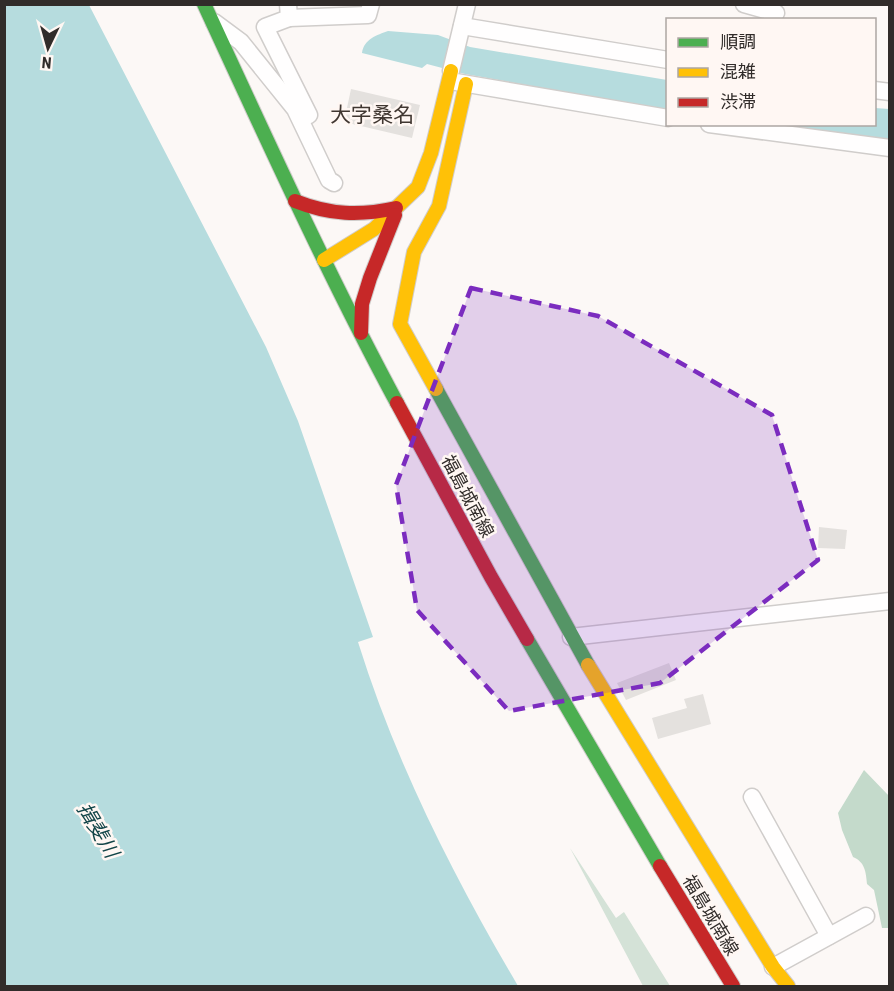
<svg xmlns="http://www.w3.org/2000/svg" width="894" height="991" font-family="'Roboto Condensed','Noto Sans JP',sans-serif">
  <style>
    .green { fill: #d4e2d7 }
    .forest { fill: #c4dacb }
    .water { fill: #b6dcde }
    .building { fill: #e4e1de }
    .lines { fill: none; stroke-linecap: round; stroke-linejoin: round }
    .street-casing { stroke: #d0cdcb; stroke-width: 19 }
    .fast-casing { stroke: #d0cdcb; stroke-width: 16 }
    .slow-casing { stroke: #d0cdcb; stroke-width: 16 }
    .jam-casing { stroke: #d0cdcb; stroke-width: 16 }
    .street { stroke: #fffefe; stroke-width: 16 }
    .fast { stroke: #4caf50; stroke-width: 14 }
    .slow { stroke: #ffc107; stroke-width: 14 }
    .jam { stroke: #c62828; stroke-width: 14 }
    .marked { fill: #7b2cbf; fill-opacity: 0.2; stroke: #7b2cbf; stroke-width: 4.5; stroke-dasharray: 12 8; stroke-linejoin: round }
    .labels { text-anchor: middle; dominant-baseline: central; stroke-width: 5; stroke-linejoin: round; paint-order: stroke }
    .street-label { font-size: 18px; fill: #312c2a; stroke: #fff7f3 }
    .water-label { font-size: 20px; font-style: italic; fill: #124548; stroke: #fff7f3 }
    .quarter-label { font-size: 21px; fill: #403731; stroke: #fff7f3 }
  </style>
  <rect width="100%" height="100%" fill="#fcf8f6"/>
  <!-- green -->
  <polygon class="green" points="570,848 616,918 624,912 670,986 643,986"/>
  <!-- forest -->
  <path class="forest" d="M864 770 889 796V928H882L874 890 867 884C866 872 865 862 853 857L842 830 838 813Z"/>
  <!-- water -->
  <g class="water">
    <path d="M5 4 89 5 266 347 298 421 373 637 358 642C396 764 454 877 518 986H5Z"/>
    <path d="M388 31 438 35 470 47 667 80V110L465 74 427 64 422 68 362 53C364 39 377 35 388 31Z"/>
    <polygon points="875,108 889,109 889,139 771,125 874,124"/>
  </g>
  <!-- building -->
  <g class="building">
    <polygon points="351,89 420,105 412,138 344,122"/>
    <polygon points="819,527 847,530 845,549 818,548"/>
    <polygon points="669,663 676,680 626,700 617,683"/>
    <polygon points="703,694 711,724 658,739 652,718 687,708 684,699"/>
  </g>
  <g class="lines">
    <defs>
      <g id="street">
        <polyline points="288,4 289,18 265,27 309,115"/>
        <polyline points="744,4 776,13"/>
        <polyline points="289,18 368,15 371,4"/>
        <polyline points="214,22 241,42 295,109 329,180 334,183"/>
        <polyline points="462,26 668,60"/>
        <polyline points="451,71 467,4"/>
        <polyline points="456,82 668,118"/>
        <polyline points="874,90 890,92"/>
        <polyline points="709,124 890,148"/>
        <polyline points="571,637 890,601"/>
        <polyline points="752,797 829,936"/>
        <polyline points="773,967 866,916"/>
      </g>
      <g id="fast">
        <path d="M204 4C266 138 327 273 397 403"/>
        <polyline points="436,389 588,665"/>
        <polyline points="527,639 660,866"/>
      </g>
      <g id="slow">
        <polyline points="324,260 374,229 418,187 431,153 451,71"/>
        <polyline points="436,389 400,324 414,252 439,206 466,84"/>
        <polyline points="588,665 773,967 788,986"/>
      </g>
      <g id="jam">
        <path d="M295 201C330 215 360 216 396 208"/>
        <polyline points="361,333 362,304 370,278 395,215"/>
        <polyline points="397,403 491,577 527,639"/>
        <polyline points="660,866 733,986"/>
      </g>
    </defs>
    <!-- street casing -->
    <use href="#street" class="street-casing"/>
    <!-- fast casing -->
    <use href="#fast" class="fast-casing"/>
    <!-- slow casing -->
    <use href="#slow" class="slow-casing"/>
    <!-- jam casing -->
    <use href="#jam" class="jam-casing"/>
    <!-- street -->
    <use href="#street" class="street"/>
    <!-- fast -->
    <use href="#fast" class="fast"/>
    <!-- slow -->
    <use href="#slow" class="slow"/>
    <!-- jam -->
    <use href="#jam" class="jam"/>
  </g>
  <!-- marked area -->
  <path class="marked" d="M471 288 598 316 772 415 818 560 660 683 509 711 417 610 396 485Z"/>
  <g class="labels">
    <!-- street labels -->
    <g class="street-label">
      <text transform="translate(468 496) rotate(62)">福島城南線</text>
      <text transform="translate(711 915) rotate(59)">福島城南線</text>
    </g>
    <!-- water labels -->
    <g class="water-label">
      <text transform="translate(98 830) rotate(59)">揖斐川</text>
    </g>
    <!-- quarter labels -->
    <g class="quarter-label">
      <text x="372" y="115">大字桑名</text>
    </g>
  </g>
  <!-- border -->
  <rect width="894" height="991" fill="none" stroke="#312c2a" stroke-width="12"/>
  <!-- legend -->
  <rect x="666" y="18" width="210" height="108" fill="#fff7f3" stroke="#ada6a3" stroke-width="1.5"/>
  <rect x="678" y="38" width="30" height="9" fill="#4caf50" stroke="#ada6a3" stroke-width="1.5"/>
  <text x="720" y="48" font-size="18" fill="#312c2a">順調</text>
  <rect x="678" y="68" width="30" height="9" fill="#ffc107" stroke="#ada6a3" stroke-width="1.5"/>
  <text x="720" y="78" font-size="18" fill="#312c2a">混雑</text>
  <rect x="678" y="98" width="30" height="9" fill="#c62828" stroke="#ada6a3" stroke-width="1.5"/>
  <text x="720" y="108" font-size="18" fill="#312c2a">渋滞</text>
  <!-- north arrow -->
  <g transform="translate(48 48) rotate(185)" stroke="#fff7f3" stroke-width="4.5" paint-order="stroke">
  <path d="M0-4.5L10 22L0 15L-10 22Z" fill="#312c2a"/>
  <text y="-9" font-size="16" font-weight="bold" text-anchor="middle" fill="#312c2a">N</text>
  </g>
</svg>
